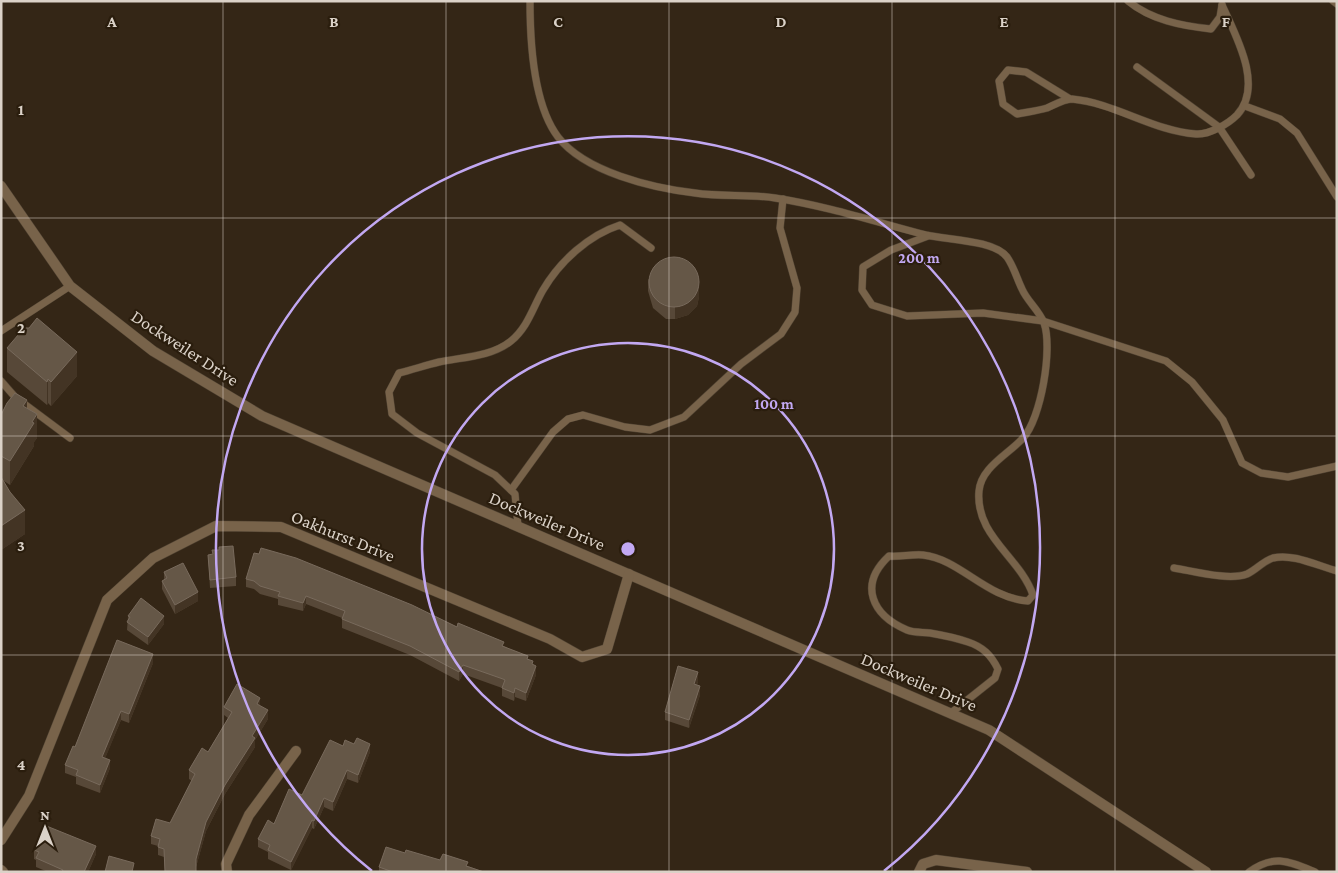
<svg xmlns="http://www.w3.org/2000/svg" width="1338" height="873" font-family="'Crimson Pro',serif">
  <style>
    .lines { fill: none; stroke-linecap: round; stroke-linejoin: round }
    .lane-casing { stroke: #4f4232; stroke-width: 8 }
    .street-casing { stroke: #4f4232; stroke-width: 11 }
    .lane { stroke: #78634a; stroke-width: 7 }
    .street { stroke: #78634a; stroke-width: 10 }
    .wall { fill: #574838 }
    .shaded-wall { fill: #433424 }
    .building { fill: #655747; stroke: #786a5c }
    .grid { fill: none; stroke: #dbd2c8; stroke-width: 1; stroke-opacity: 0.55 }
    .ring { fill: none; stroke: #c2a8f2; stroke-width: 2.5 }
    .labels { text-anchor: middle; dominant-baseline: central; stroke-width: 4.5; stroke-linejoin: round; paint-order: stroke }
    .street-label { font-size: 18px; fill: #dbd2c8; stroke: #2a1d0d }
    .grid-label { font-size: 16px; text-anchor: middle; font-weight: bold; fill: #dbd2c8; stroke: #2a1d0d; stroke-width: 4.5; stroke-linejoin: round; paint-order: stroke }
    .centre { fill: #c2a8f2; stroke: #2a1d0d; stroke-width: 2.5 }
    .ring-label { font-size: 15px; text-anchor: middle; font-weight: bold; fill: #c2a8f2; stroke: #2a1d0d; stroke-width: 4.5; stroke-linejoin: round; paint-order: stroke }
  </style>
  <rect width="100%" height="100%" fill="#342616"/>
  <g class="lines">
    <defs>
      <g id="lane">
        <path d="M530 1C530 41 533 104 558 137 585 172 652 188 695 193 721 197 749 194 775 198 827 206 876 222 926 235 948 240 994 240 1007 257 1014 267 1017 279 1022 289 1027 301 1039 310 1044 323 1053 348 1041 419 1023 438 1009 454 981 467 979 491 975 536 1020 557 1033 595L1028 601C986 598 960 559 923 555 912 554 900 557 889 556 858 585 872 615 907 630 914 633 923 632 930 633 942 635 956 638 968 642 983 647 991 655 998 669L995 678 951 713"/>
        <path d="M1128 1C1151 20 1182 26 1211 29L1220 17 1222 5"/>
        <polyline points="1333,1 1337,4"/>
        <polyline points="1137,67 1219,127 1251,175"/>
        <path d="M1070 99 1026 72 1008 70 999 81 1003 104 1017 114C1027 112 1037 111 1047 108 1054 105 1064 99 1072 99 1115 103 1153 131 1196 134 1209 135 1228 124 1237 115 1264 86 1236 36 1222 5"/>
        <polyline points="1245,106 1280,119 1297,133 1337,197"/>
        <polyline points="928,236 891,250 863,267 862,290 872,305 907,316 983,313 1043,321 1166,361 1192,382 1223,420 1242,463 1261,473 1288,477 1337,466"/>
        <polyline points="1,331 70,286"/>
        <polyline points="1,381 15,397 70,438"/>
        <polyline points="511,490 553,432 568,419 583,415 625,427 650,430 684,417 741,364 781,334 795,312 797,288 780,228 783,199"/>
        <path d="M518 526 515 494 495 475 417 433 392 414 389 392 399 373C412 370 426 365 439 362 463 357 491 357 511 341 528 327 533 307 543 290 560 261 589 235 620 225L651 248"/>
        <path d="M1174 568C1193 571 1229 581 1247 574 1256 570 1263 561 1273 558 1293 553 1318 566 1337 571"/>
        <path d="M1249 872C1274 854 1288 861 1315 872"/>
      </g>
      <g id="street">
        <polyline points="1,186 70,286 153,351 262,416 989,730 1206,872"/>
        <polyline points="1,840 29,796 107,600 153,558 216,526 281,527 550,639 582,657 607,649 629,574"/>
        <polyline points="1,870 3,872"/>
        <polyline points="227,872 226,864 249,815 296,751"/>
        <polyline points="919,872 923,864 936,860 1027,872"/>
      </g>
    </defs>
    <!-- lane casing -->
    <use href="#lane" class="lane-casing"/>
    <!-- street casing -->
    <use href="#street" class="street-casing"/>
    <!-- lane -->
    <use href="#lane" class="lane"/>
    <!-- street -->
    <use href="#street" class="street"/>
  </g>
  <!-- wall -->
  <g class="wall">
    <polygon points="648,279 699,297 697,306 688,315 675,319 666,319 653,308 648,291"/>
    <polygon points="7,348 77,376 51,406 48,403 47,405 7,372"/>
    <polygon points="27,408 37,438 34,442 34,446 10,485 4,481 25,534 1,550 1,415"/>
    <polygon points="208,555 236,577 236,586 210,588"/>
    <polygon points="164,572 198,601 175,614 162,589 162,581 164,580"/>
    <polygon points="246,579 457,627 504,646 528,659 533,665 536,675 526,701 515,697 514,701 502,696 502,688 463,674 459,681 410,655 342,628 342,618 306,604 303,611 278,605 278,599 260,594 254,589 246,587"/>
    <polygon points="128,616 164,624 148,645 127,630"/>
    <polygon points="153,663 129,723 121,720 105,758 110,768 100,793 76,784 76,777 65,773 65,765 75,747"/>
    <polygon points="698,681 697,685 700,695 689,728 665,720 665,712"/>
    <polygon points="260,706 268,719 255,740 255,747 225,794 206,831 196,867 196,872 165,872 164,857 158,855 158,846 151,844 151,836 170,823 192,781 189,779 189,770 208,752 228,718 224,715 224,707"/>
    <polygon points="343,746 370,752 358,783 347,779 333,811 324,807 314,829 312,828 291,870 268,859 268,852 258,847 258,839 302,795"/>
    <polygon points="34,850 96,854 88,872 48,872 36,867 36,860 34,859"/>
    <polygon points="405,853 468,866 484,872 379,872 379,867"/>
  </g>
  <!-- shaded-wall -->
  <g class="shaded-wall">
    <polygon points="2,275 2,299 1,300 1,276"/>
    <polygon points="699,285 699,297 697,306 688,315 675,319 675,307"/>
    <polygon points="77,352 77,376 51,406 51,382"/>
    <polygon points="48,379 48,403 47,405 47,382"/>
    <polygon points="27,400 27,424 23,406"/>
    <polygon points="37,414 37,438 34,442 34,446 10,485 10,461"/>
    <polygon points="25,510 25,534 1,550 1,526"/>
    <polygon points="198,592 198,601 175,614 175,605"/>
    <polygon points="306,596 306,604 303,611 303,603"/>
    <polygon points="164,616 164,624 148,645 148,637"/>
    <polygon points="153,654 153,663 129,723 129,714"/>
    <polygon points="463,665 463,674 459,681 459,672"/>
    <polygon points="536,666 536,675 526,701 526,693"/>
    <polygon points="698,672 698,681 694,693 694,684"/>
    <polygon points="700,686 700,695 689,728 689,720"/>
    <polygon points="515,688 515,697 514,701 514,693"/>
    <polygon points="260,698 260,706 257,704"/>
    <polygon points="268,710 268,719 255,740 255,747 225,794 206,831 196,867 196,859 206,822 225,785 252,736"/>
    <polygon points="121,711 121,720 102,766 102,757"/>
    <polygon points="370,744 370,752 358,783 358,775"/>
    <polygon points="110,760 110,768 100,793 100,785"/>
    <polygon points="347,770 347,779 333,811 333,802"/>
    <polygon points="324,798 324,807 314,829 314,821"/>
    <polygon points="312,820 312,828 291,870 291,862"/>
    <polygon points="96,846 96,854 88,872 84,872"/>
  </g>
  <!-- building -->
  <g class="building">
    <circle cx="674" cy="282" r="25"/>
    <polygon points="37,318 77,352 51,382 48,379 47,382 7,348 24,328 29,328"/>
    <polygon points="15,393 27,400 23,406 37,414 32,422 34,423 10,461 1,456 1,415 7,403"/>
    <polygon points="1,477 10,492 25,510 1,526"/>
    <polygon points="233,546 236,577 210,580 208,555 213,554 212,550 219,550 219,547"/>
    <polygon points="261,548 296,558 412,605 457,627 458,623 504,642 502,646 528,656 527,659 533,661 532,664 536,666 526,693 515,688 514,693 502,688 505,680 503,679 463,665 459,672 410,646 342,619 345,611 306,596 303,603 278,596 280,592 260,586 254,581 246,579 254,553 259,554"/>
    <polygon points="183,563 198,592 175,605 162,581 167,578 164,572"/>
    <polygon points="141,598 164,616 148,637 127,622 130,617 128,616"/>
    <polygon points="117,640 153,654 129,714 121,711 102,757 110,760 100,785 76,775 78,770 65,765 73,746 75,747"/>
    <polygon points="678,666 698,672 694,684 700,686 689,720 665,712"/>
    <polygon points="237,684 260,698 257,704 268,710 252,736 255,738 225,785 206,822 196,859 196,872 165,872 164,849 158,847 160,839 151,836 156,819 170,823 195,774 189,770 202,748 208,752 232,712 224,707"/>
    <polygon points="357,738 370,744 358,775 347,770 333,802 324,798 314,821 312,820 291,862 268,850 270,845 258,839 268,820 274,824 289,789 302,795 330,740 343,746 345,740 354,744"/>
    <polygon points="44,825 96,846 84,872 62,872 63,870 36,858 39,852 34,850"/>
    <polygon points="386,847 405,853 406,850 440,860 443,854 468,862 466,866 484,872 393,872 379,867"/>
    <polygon points="109,856 134,863 132,872 105,872"/>
  </g>
  <!-- grid -->
  <path class="grid" d="M223 1V872M446 1V872M669 1V872M892 1V872M1115 1V872M1 218H1337M1 436H1337M1 655H1337"/>
  <!-- distance rings -->
  <g class="ring">
    <circle cx="628" cy="549" r="206"/>
    <path d="M372 871A412 412 0 1 1 884 871"/>
  </g>
  <g class="labels">
    <!-- street labels -->
    <g class="street-label">
      <text transform="translate(185 348) rotate(33)">Dockweiler Drive</text>
      <text transform="translate(547 521) rotate(23)">Dockweiler Drive</text>
      <text transform="translate(343 536) rotate(22)">Oakhurst Drive</text>
      <text transform="translate(919 682) rotate(23)">Dockweiler Drive</text>
    </g>
  </g>
  <g class="grid-label">
    <text x="112" y="27">A</text>
    <text x="334" y="27">B</text>
    <text x="558" y="27">C</text>
    <text x="781" y="27">D</text>
    <text x="1004" y="27">E</text>
    <text x="1226" y="27">F</text>
    <text x="21" y="115">1</text>
    <text x="21" y="333">2</text>
    <text x="21" y="551">3</text>
    <text x="21" y="770">4</text>
  </g>
  <circle cx="628" cy="549" r="8" class="centre"/>
  <g class="ring-label">
    <text x="919" y="263">200 m</text>
    <text x="774" y="409">100 m</text>
  </g>
  <!-- border -->
  <rect width="1338" height="873" fill="none" stroke="#dbd2c8" stroke-width="5"/>
  <!-- north arrow -->
  <g transform="translate(45 828)" stroke="#2a1d0d" stroke-width="4" paint-order="stroke">
  <path d="M0-4L9 19L0 12L-9 19Z" fill="#dbd2c8"/>
  <text y="-8" font-size="14" font-weight="bold" text-anchor="middle" fill="#dbd2c8">N</text>
  </g>
</svg>
